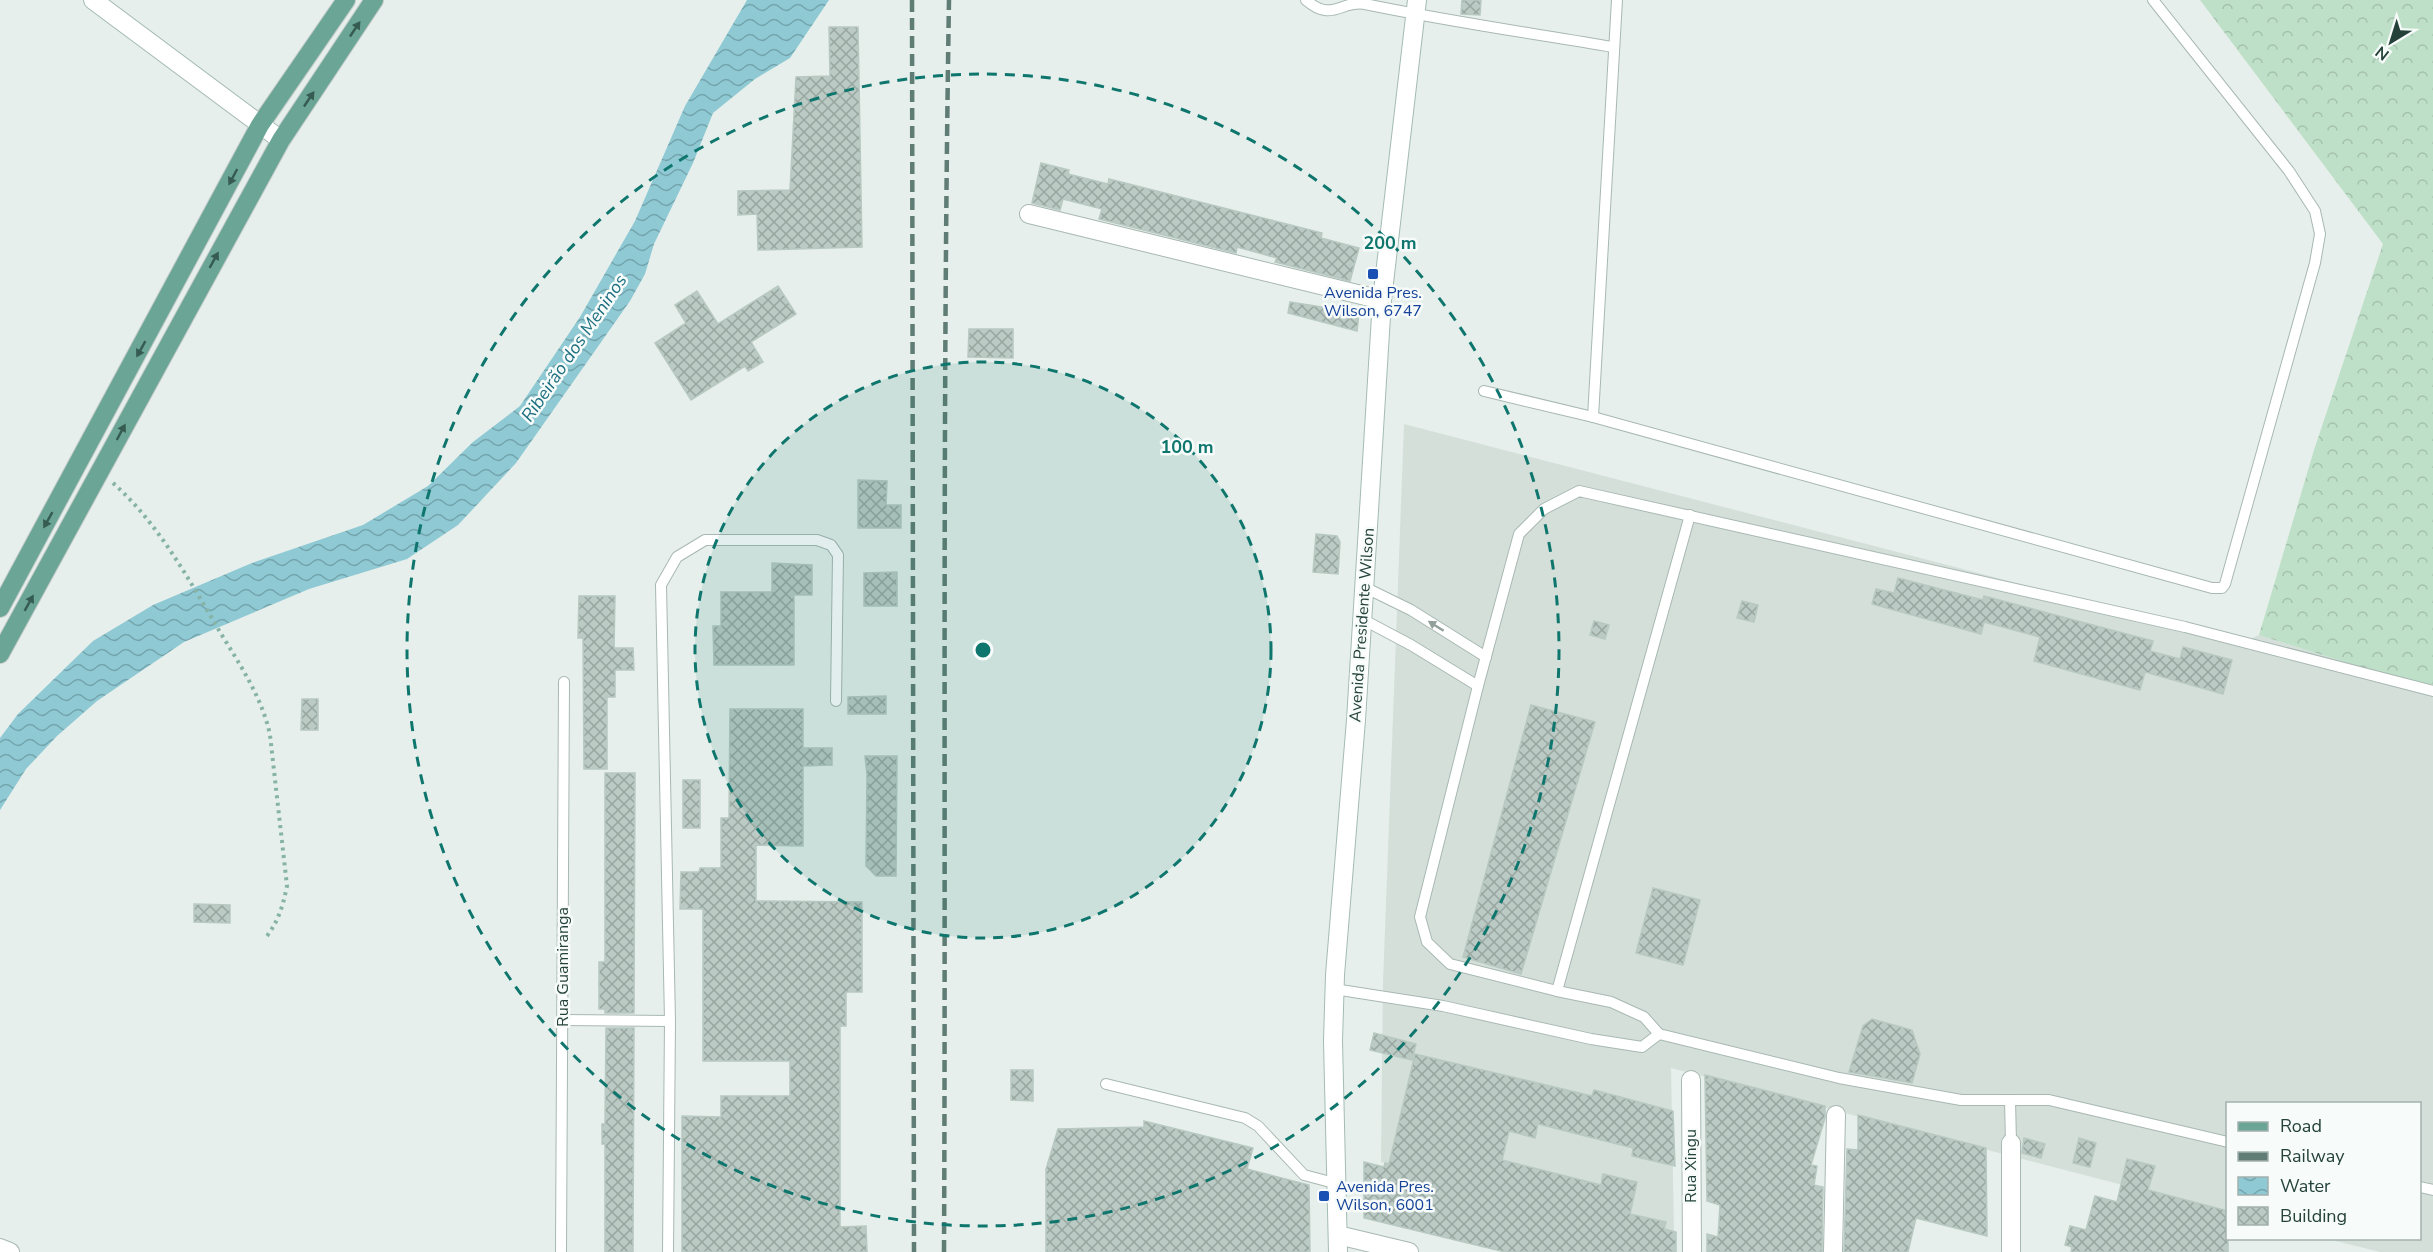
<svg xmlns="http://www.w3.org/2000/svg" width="2433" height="1252" font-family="'Nunito Sans',sans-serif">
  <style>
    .built { fill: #d4dfda }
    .forest { fill: url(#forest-crowns) }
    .water { fill: url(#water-waves) }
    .building { fill: url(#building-cross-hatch); stroke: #b8c9c2; stroke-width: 1.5 }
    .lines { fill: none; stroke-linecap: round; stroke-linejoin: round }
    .lane-casing { stroke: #a8b8b2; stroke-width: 12 }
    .street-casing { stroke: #a8b8b2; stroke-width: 20 }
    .secondary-casing { stroke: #a4bbb3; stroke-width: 20 }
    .primary-casing { stroke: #c2cac8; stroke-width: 20 }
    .path { stroke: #86b3a5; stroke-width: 4; stroke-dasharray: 3 4.5; stroke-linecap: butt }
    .lane { stroke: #fff; stroke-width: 10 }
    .street { stroke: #fff; stroke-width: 18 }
    .secondary { stroke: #fff; stroke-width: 18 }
    .primary { stroke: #6aa596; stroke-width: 18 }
    .rail { stroke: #5f7d75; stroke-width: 4.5; stroke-dasharray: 12 6; stroke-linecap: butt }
    .oneway { fill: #365b51 }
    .oneway2 { fill: #92a09c }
    .ring { fill: none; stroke: #0f766e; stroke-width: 3; stroke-dasharray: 10 8 }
    .transit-dot { fill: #1a4fb4; stroke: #f7fbf9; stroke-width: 2 }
    .labels { text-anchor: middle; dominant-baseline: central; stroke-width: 5; stroke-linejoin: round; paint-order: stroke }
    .transit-label { font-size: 16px; fill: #164399; stroke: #f7fbf9 }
    .street-label { font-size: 16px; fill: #24423a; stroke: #f7fbf9 }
    .water-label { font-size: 18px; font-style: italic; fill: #1c6f80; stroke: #f7fbf9 }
    .centre { fill: #0f766e; stroke: #f7fbf9; stroke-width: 3 }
    .ring-label { font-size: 18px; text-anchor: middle; font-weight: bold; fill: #0f766e; stroke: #f7fbf9; stroke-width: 5; stroke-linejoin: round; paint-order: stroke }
  </style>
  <defs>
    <pattern id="forest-crowns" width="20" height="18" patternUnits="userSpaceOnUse" patternTransform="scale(1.5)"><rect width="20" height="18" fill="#bfe0c8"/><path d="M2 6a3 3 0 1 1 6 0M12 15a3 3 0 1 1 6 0" fill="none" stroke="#a4c1ad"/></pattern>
    <pattern id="water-waves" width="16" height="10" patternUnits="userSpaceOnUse" patternTransform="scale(1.5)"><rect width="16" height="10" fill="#8ec9d4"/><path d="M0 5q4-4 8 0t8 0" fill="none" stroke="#74a5ad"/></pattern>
    <pattern id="building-cross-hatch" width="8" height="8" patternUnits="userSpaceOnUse" patternTransform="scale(1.5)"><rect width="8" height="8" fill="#bbcac4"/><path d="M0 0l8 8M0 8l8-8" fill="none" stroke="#98a6a0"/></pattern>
  </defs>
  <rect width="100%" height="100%" fill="#e6efeb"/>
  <!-- built -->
  <polygon class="built" points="1404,424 2244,642 2259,635 2433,690 2433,1252 2380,1252 2328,1239 2420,1238 2420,1104 2228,1104 2227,1212 1671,1068 1674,1234 1381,1162 1383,983"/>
  <!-- forest -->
  <polygon class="forest" points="2200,0 2433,0 2433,690 2259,635 2314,450 2383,244"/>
  <!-- water -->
  <polygon class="water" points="747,0 829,0 790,58 755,79 713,113 693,163 654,244 645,274 630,301 516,463 458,525 407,559 309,589 184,642 97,701 57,736 26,769 0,810 0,738 18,714 93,641 153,605 252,563 363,525 428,486 473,442 520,406 580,317 635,221 685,106"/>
  <!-- building -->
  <g class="building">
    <polygon points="1462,0 1481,0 1480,15 1461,14"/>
    <polygon points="829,27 858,27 862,247 758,250 757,214 738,215 738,191 790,190 796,77 830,76"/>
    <polygon points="1041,163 1069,170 1068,174 1108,184 1109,179 1322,233 1321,238 1359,248 1350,281 1275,262 1277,258 1237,247 1236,253 1099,219 1102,209 1063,199 1060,210 1032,203"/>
    <polygon points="778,286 796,314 751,342 763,362 748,371 745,366 691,400 655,343 686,323 675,305 697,291 718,324"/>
    <polygon points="1290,302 1359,313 1357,331 1288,313"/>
    <polygon points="969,329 1013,329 1013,358 968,357"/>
    <polygon points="858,480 887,481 886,505 901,505 901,528 858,528"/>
    <polygon points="1316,534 1337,536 1340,542 1338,574 1313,572"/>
    <polygon points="772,563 812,565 812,595 794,595 794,665 714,665 713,626 721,626 721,592 772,592"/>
    <polygon points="897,572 897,606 864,606 864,573"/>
    <polygon points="1898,578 1983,600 1984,596 2153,641 2150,651 2180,659 2183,647 2232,660 2223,694 2145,672 2140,690 2034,661 2040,637 1984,622 1981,634 1872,604 1876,589 1894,593"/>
    <polygon points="579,596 615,596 614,648 633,648 634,670 615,670 615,697 607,697 607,769 584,769 583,638 578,638"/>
    <polygon points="1742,601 1758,605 1754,622 1737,618"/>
    <polygon points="1594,621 1609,625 1605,639 1590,635"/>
    <polygon points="886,696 886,714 848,714 848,697"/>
    <polygon points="302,699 318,699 318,730 301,730"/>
    <polygon points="1531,705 1595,722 1521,974 1463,957"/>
    <polygon points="730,709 803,709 803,748 832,748 832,765 803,766 803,846 756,845 756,901 862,902 862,992 846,992 846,1026 840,1026 840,1227 866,1226 867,1252 682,1252 682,1116 721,1117 721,1096 790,1096 790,1061 703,1061 703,909 680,909 681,872 699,872 700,868 721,868 721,818 729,818"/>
    <polygon points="865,756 897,756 896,876 876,876 866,866 867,775"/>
    <polygon points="605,773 635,773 634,1013 605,1013 605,1009 599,1009 599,962 605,962"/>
    <rect x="683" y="780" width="17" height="48"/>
    <polygon points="1653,888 1700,900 1683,965 1636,953"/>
    <polygon points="194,904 230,905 230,923 194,922"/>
    <polygon points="1872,1019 1912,1030 1920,1054 1912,1083 1849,1072 1863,1026"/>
    <polygon points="606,1028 634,1028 633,1252 605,1252 605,1144 602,1144 602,1124 605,1124"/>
    <polygon points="1374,1033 1416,1044 1412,1060 1370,1050"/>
    <polygon points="1415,1054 1592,1096 1594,1090 1673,1111 1675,1166 1632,1156 1633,1148 1538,1124 1535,1138 1509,1131 1502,1160 1601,1185 1603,1174 1637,1182 1630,1214 1666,1222 1664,1229 1676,1232 1676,1252 1505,1252 1364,1218 1364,1162 1384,1167 1385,1163 1389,1164"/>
    <polygon points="1011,1070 1033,1070 1033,1101 1011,1100"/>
    <polygon points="1705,1075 1825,1106 1825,1118 1811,1165 1817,1166 1814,1185 1823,1187 1822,1252 1707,1252 1707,1234 1718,1237 1720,1205 1707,1201"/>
    <polygon points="1858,1115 1986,1148 1987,1236 1916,1218 1908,1252 1844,1252 1847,1149 1858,1150"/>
    <polygon points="1144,1121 1253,1148 1247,1169 1309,1185 1310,1252 1046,1252 1046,1169 1058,1129 1144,1127"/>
    <polygon points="2024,1138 2045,1144 2041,1158 2022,1153"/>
    <polygon points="2079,1138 2096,1143 2090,1167 2073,1163"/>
    <polygon points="2127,1159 2155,1166 2148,1190 2228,1211 2228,1252 2071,1252 2072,1247 2065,1245 2070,1226 2086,1230 2095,1196 2117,1202"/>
  </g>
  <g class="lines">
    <defs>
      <g id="lane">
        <path d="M1306 0C1332 23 1341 0 1365 4 1447 21 1530 33 1613 47"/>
        <polyline points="1484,391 1593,417 2212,588 2222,588 2225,584 2315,263 2320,234 2315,211 2289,171 2153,0"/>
        <polyline points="1593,417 1617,0"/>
        <polyline points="1364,587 1411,610 1486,657"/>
        <polyline points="1362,619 1411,645 1478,686"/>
        <polyline points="1334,989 1443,1006 1591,1039 1642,1047 1659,1034 1839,1078 1961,1100 2049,1100 2228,1142"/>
        <polyline points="1557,991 1690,515"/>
        <polyline points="563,1020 670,1021 661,585 677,557 705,540 817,540 831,545 838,555 836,701"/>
        <polyline points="1659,1034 1644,1017 1611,1002 1557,991 1450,964 1427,942 1420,917 1478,686 1519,534 1544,509 1579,491 2185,627 2433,691"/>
        <polyline points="1106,1084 1245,1118 1258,1126 1304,1175 1338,1184"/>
        <polyline points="2010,1100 2011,1143"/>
        <polyline points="2420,1187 2433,1190"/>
        <polyline points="561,1252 564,682"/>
        <polyline points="668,1252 670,1021"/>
      </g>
      <g id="street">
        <polyline points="1029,214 1382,300"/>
        <polyline points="1691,1080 1692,1252"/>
        <polyline points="2011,1143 2011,1252"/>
        <polyline points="1338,1235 1409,1252"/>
        <polyline points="0,1248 10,1252"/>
        <polyline points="1833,1252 1836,1115"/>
      </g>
      <g id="secondary">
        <polyline points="93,0 281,140"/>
        <polyline points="1338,1252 1333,1041 1335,975 1356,720 1382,300 1417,0"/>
      </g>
      <g id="primary">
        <polyline points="0,608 260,125 346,0"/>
        <polyline points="0,654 281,140 374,0"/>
      </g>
    </defs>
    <!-- lane casing -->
    <use href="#lane" class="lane-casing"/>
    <!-- street casing -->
    <use href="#street" class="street-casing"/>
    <!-- secondary casing -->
    <use href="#secondary" class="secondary-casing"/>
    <!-- primary casing -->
    <use href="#primary" class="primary-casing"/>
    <!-- path -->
    <path class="path" d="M113 483C159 524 189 580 220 632 240 665 262 697 270 735L287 886C283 905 279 920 267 936"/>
    <!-- lane -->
    <use href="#lane" class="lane"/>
    <!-- street -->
    <use href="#street" class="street"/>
    <!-- secondary -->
    <use href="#secondary" class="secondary"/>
    <!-- primary -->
    <use href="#primary" class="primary"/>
    <!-- rail -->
    <g class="rail">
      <polyline points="912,0 914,1252"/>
      <path d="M944 1252C946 835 942 417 949 0"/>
    </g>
  </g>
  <!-- one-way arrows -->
  <defs><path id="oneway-solid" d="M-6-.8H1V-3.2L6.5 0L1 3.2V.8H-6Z" transform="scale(1.5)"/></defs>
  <g class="oneway">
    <use href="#oneway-solid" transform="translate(355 29) rotate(-56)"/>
    <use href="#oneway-solid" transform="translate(309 99) rotate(-56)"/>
    <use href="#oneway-solid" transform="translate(233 177) rotate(118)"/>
    <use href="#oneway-solid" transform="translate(214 260) rotate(-61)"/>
    <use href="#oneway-solid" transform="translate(141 349) rotate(119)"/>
    <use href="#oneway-solid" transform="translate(121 432) rotate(-62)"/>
    <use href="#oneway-solid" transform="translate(48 520) rotate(119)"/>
    <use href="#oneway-solid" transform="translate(29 603) rotate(-61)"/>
  </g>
  <use class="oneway2" href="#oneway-solid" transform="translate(1436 626) rotate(-148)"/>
  <!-- distance rings -->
  <circle cx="983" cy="650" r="288" fill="#0f766e" fill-opacity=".12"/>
  <g class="ring">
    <circle cx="983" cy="650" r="288"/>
    <circle cx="983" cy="650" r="576"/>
  </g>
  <!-- markers -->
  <g class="transit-dot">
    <rect x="1367" y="268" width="12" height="12" rx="3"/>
    <rect x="1318" y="1190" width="12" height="12" rx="3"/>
  </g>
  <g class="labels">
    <!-- transit labels -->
    <g class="transit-label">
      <text x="1373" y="293">Avenida Pres.<tspan x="1373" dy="18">Wilson, 6747</tspan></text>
      <text x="1336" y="1187" text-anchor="start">Avenida Pres.<tspan x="1336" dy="18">Wilson, 6001</tspan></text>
    </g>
    <!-- street labels -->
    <g class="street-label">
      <text transform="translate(1362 625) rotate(-86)">Avenida Presidente Wilson</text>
      <text transform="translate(563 967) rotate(-90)">Rua Guamiranga</text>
      <text transform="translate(1691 1166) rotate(-90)">Rua Xingu</text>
    </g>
    <!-- water labels -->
    <g class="water-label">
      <text transform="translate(574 348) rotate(-56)">Ribeirão dos Meninos</text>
    </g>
  </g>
  <circle cx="983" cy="650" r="9" class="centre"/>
  <g class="ring-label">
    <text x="1390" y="249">200 m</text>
    <text x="1187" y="453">100 m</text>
  </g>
  <!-- legend -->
  <rect x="2226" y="1102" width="195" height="138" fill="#f7fbf9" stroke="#a3b1ad" stroke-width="1.5"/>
  <rect x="2238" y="1122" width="30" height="9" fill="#6aa596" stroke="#a3b1ad" stroke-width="1.5"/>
  <text x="2280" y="1132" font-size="18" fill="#24423a">Road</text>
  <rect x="2238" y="1152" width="30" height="9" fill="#5f7d75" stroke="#a3b1ad" stroke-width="1.5"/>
  <text x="2280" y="1162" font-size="18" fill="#24423a">Railway</text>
  <rect x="2238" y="1177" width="30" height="18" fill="url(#water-waves)" stroke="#a3b1ad" stroke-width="1.5"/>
  <text x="2280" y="1192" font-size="18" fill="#24423a">Water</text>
  <rect x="2238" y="1207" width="30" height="18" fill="url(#building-cross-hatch)" stroke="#a3b1ad" stroke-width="1.5"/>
  <text x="2280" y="1222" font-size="18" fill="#24423a">Building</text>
  <!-- north arrow -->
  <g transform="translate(2391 42) rotate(218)" stroke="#f7fbf9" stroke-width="4.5" paint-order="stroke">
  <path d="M0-4.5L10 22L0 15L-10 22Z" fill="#24423a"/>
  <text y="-9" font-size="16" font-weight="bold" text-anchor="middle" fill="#24423a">N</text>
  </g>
</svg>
